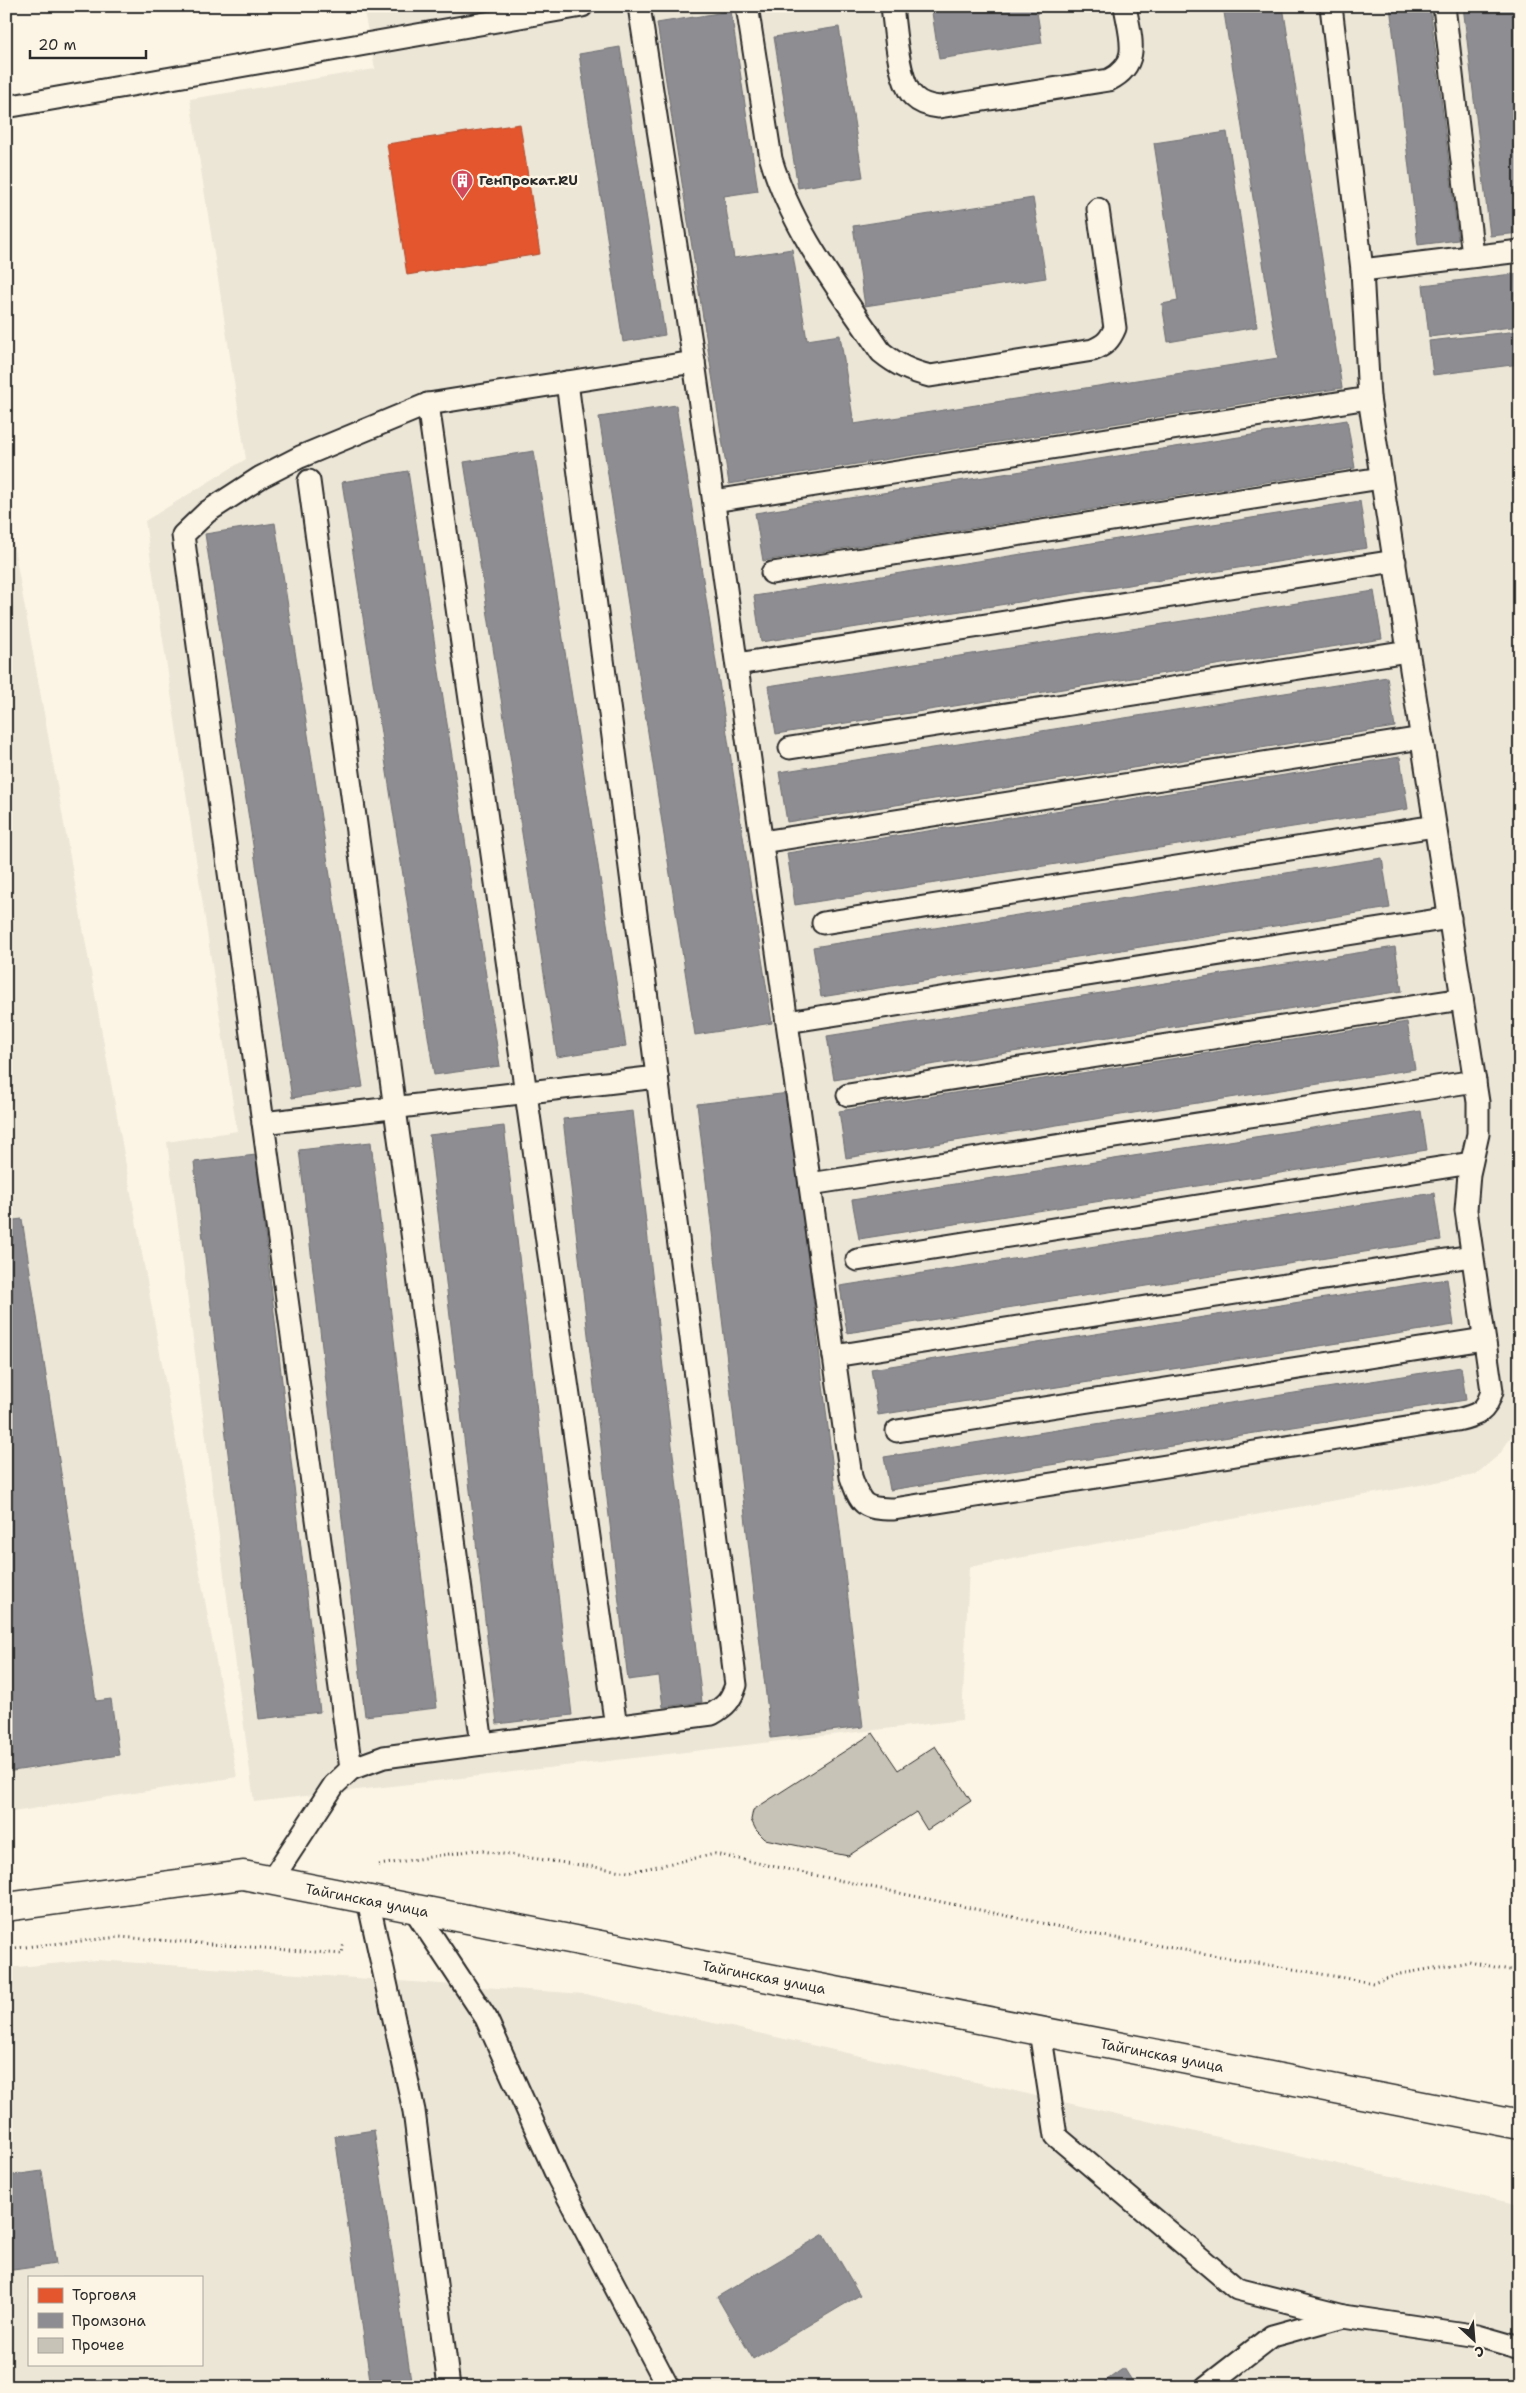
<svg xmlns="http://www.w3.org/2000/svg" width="1526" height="2393" font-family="'Shantell Sans',sans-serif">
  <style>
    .built { fill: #ece6d7; fill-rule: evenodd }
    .shops { fill: #e4572e; stroke: #ac4a2d }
    .industry { fill: #8d8d92; stroke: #707073 }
    .building { fill: #c8c3b7; stroke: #2b2b2b }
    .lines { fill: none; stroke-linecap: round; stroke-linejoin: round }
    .lane-casing { stroke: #2b2b2b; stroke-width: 25 }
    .secondary-casing { stroke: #2b2b2b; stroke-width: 31 }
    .path { stroke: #2b2b2b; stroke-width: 3; stroke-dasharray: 1 4; stroke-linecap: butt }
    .lane { stroke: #fcf5e5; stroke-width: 21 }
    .secondary { stroke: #fcf5e5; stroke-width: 28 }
    .labels { text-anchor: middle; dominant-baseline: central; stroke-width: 5; stroke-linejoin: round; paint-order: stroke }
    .poi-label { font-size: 14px; font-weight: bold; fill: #2b2b2b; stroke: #fcf5e5; text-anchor: start }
    .street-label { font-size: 14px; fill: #2b2b2b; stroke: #fcf5e5 }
  </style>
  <rect width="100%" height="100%" fill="#fcf5e5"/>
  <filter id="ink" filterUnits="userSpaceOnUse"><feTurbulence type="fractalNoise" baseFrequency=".02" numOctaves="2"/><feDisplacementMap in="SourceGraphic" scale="10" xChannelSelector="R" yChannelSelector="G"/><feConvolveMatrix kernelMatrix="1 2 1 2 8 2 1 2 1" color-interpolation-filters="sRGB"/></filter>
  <g filter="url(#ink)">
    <!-- built -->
    <g class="built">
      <polygon points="363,6 1520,6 1520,1422 1500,1454 1475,1475 969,1567 962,1720 254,1802 167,1142 237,1131 145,521 246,459 190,99 375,69"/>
      <polygon points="6,504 237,1777 6,1813"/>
      <path d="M96 1960 585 1994 1520 2205V2387H6V1968ZM29 2277H201V2364H29Z"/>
    </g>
    <!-- shops -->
    <polygon class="shops" points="520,124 540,254 407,275 387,144"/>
    <!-- industry -->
    <g class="industry">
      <polygon points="931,6 1036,6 1042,43 939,59"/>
      <polygon points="1223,6 1283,6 1342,388 729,484 657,23 731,11 758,191 724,196 734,258 792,249 807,340 840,335 854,424 1278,358"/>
      <polygon points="1390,6 1430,6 1458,240 1418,245"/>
      <polygon points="1463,6 1514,6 1520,51 1520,233 1490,236"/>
      <polygon points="839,27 863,177 798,188 774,37"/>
      <polygon points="620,47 665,335 623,342 579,54"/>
      <polygon points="1227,132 1257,327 1168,342 1162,304 1178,301 1154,143"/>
      <polygon points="1033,198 1046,278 865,306 853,226"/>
      <polygon points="1520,273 1520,326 1429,337 1423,285"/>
      <polygon points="1518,331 1520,364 1433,375 1429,341"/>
      <polygon points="676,405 772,1023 695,1035 599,417"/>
      <polygon points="1347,420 1355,468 763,561 755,513"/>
      <polygon points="534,451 626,1046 557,1057 464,462"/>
      <polygon points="408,471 500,1066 434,1075 342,482"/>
      <polygon points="1360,501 1367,548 761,642 754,596"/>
      <polygon points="275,523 363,1087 292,1098 205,534"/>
      <polygon points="1374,591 1382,639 776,734 768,686"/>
      <polygon points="1387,677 1395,727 787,822 779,772"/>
      <polygon points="1400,757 1408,809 795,905 787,853"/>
      <polygon points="1382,858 1390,908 821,997 813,947"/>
      <polygon points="1395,947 1402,991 834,1080 827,1036"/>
      <polygon points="1407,1022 1415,1069 846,1158 839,1111"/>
      <polygon points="789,1093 863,1727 771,1738 697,1104"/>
      <polygon points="633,1111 702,1702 663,1707 659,1676 628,1680 563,1119"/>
      <polygon points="1421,1111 1427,1150 859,1239 852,1200"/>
      <polygon points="504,1126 572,1715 497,1724 429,1135"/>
      <polygon points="371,1142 437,1708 365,1716 299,1150"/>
      <polygon points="256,1155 320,1712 259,1719 194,1162"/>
      <polygon points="1434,1193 1441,1240 847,1333 840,1286"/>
      <polygon points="22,1219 96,1701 111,1699 119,1755 6,1772 6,1221"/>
      <polygon points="1447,1279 1454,1325 878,1415 871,1369"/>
      <polygon points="1461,1367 1466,1400 890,1490 884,1457"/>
      <polygon points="374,2130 412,2387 371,2387 335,2136"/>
      <polygon points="42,2171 56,2264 6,2271 6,2176"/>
      <polygon points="824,2234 860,2295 753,2359 717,2297"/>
      <polygon points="1124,2368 1136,2387 1097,2387"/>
    </g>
    <!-- building -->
    <polygon class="building" points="873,1733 898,1770 935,1746 971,1801 927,1830 916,1812 848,1856 765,1839 756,1830 751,1820 753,1810"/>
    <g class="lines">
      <defs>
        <g id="lane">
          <path d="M639 6 694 362 851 1477C861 1505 863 1509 894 1509L1457 1420C1477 1415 1486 1413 1492 1391L1466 1210 1469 1174 1478 1134V1102L1369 398 1362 270 1331 6"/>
          <path d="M747 6 771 159C792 230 840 291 881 352 897 365 910 371 930 376L1093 350C1105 345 1110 340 1115 328L1098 209"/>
          <path d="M892 6C895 28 898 83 914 97 921 104 930 106 939 107L1109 80C1142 64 1130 36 1125 6"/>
          <polyline points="1444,6 1473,256"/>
          <polyline points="6,107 582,6"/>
          <polyline points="1362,270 1520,251"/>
          <polyline points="428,404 616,1727"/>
          <polyline points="309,481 482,1744"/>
          <polyline points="714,501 1369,398"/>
          <polyline points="772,573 1381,478"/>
          <polyline points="737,664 1395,561"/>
          <polyline points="790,748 1408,651"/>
          <polyline points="762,842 1422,738"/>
          <polyline points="823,923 1435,826"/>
          <polyline points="787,1022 1450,918"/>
          <polyline points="848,1095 1462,999"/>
          <polyline points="263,1123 657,1077"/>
          <polyline points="810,1184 1475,1081"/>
          <polyline points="857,1260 1471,1163"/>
          <polyline points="834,1356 1471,1256"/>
          <polyline points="897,1431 1484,1339"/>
          <path d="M351 1769 384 1757 712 1714C726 1706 731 1700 736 1685L567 382"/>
          <polyline points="271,1881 334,1785 351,1769 183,535 207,512 261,477 300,457 428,404 694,362"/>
          <polyline points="368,1900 414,2111 449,2387"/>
          <polyline points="414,1909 486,2018 558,2178 668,2387"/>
          <polyline points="1040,2031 1056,2136 1237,2289 1344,2316"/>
          <polyline points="1206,2387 1272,2336 1344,2316 1478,2336 1520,2348"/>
        </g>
        <polyline id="secondary" points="6,1907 243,1875 1520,2125"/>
      </defs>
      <!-- lane casing -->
      <use href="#lane" class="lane-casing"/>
      <!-- secondary casing -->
      <use href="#secondary" class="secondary-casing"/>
      <!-- path -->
      <g class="path">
        <polyline points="379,1865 475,1850 629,1872 715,1854 1098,1935 1373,1983 1400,1974 1469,1962 1520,1972"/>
        <polyline points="6,1949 119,1937 342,1954 344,1942"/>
      </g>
      <!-- lane -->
      <use href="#lane" class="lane"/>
      <!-- secondary -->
      <use href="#secondary" class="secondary"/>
    </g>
  </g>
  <!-- icons -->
  <defs>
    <symbol id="building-pin" viewBox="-11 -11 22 30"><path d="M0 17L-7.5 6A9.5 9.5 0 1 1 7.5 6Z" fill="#d1495b" stroke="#fcf5e5"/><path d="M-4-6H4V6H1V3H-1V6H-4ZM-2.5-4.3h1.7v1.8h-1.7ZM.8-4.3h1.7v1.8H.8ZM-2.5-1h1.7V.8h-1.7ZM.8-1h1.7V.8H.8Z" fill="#fff"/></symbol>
  </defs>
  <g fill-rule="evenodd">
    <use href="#building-pin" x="450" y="168" width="25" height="34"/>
  </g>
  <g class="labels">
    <!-- poi labels -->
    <g class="poi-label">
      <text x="479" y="180">ГенПрокат.RU</text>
    </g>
    <!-- street labels -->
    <g class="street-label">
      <text transform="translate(367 1900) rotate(11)">Тайгинская улица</text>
      <text transform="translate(764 1977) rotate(11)">Тайгинская улица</text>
      <text transform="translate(1162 2055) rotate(11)">Тайгинская улица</text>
    </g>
  </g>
  <!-- margin -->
  <rect width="1526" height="2393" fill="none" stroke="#fcf5e5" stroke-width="25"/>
  <rect x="12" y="12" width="1501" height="2368" fill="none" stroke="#2b2b2b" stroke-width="2" filter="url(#ink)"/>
  <!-- legend -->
  <rect x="28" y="2276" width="175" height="90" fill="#fcf5e5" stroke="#a8a49b"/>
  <rect x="38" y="2288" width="25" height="15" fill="#e4572e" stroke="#a8a49b"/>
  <text x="72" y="2300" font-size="15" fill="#2b2b2b">Торговля</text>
  <rect x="38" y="2313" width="25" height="15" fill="#8d8d92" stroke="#a8a49b"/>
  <text x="72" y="2326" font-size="15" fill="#2b2b2b">Промзона</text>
  <rect x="38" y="2338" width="25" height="15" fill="#c8c3b7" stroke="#a8a49b"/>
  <text x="72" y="2350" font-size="15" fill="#2b2b2b">Прочее</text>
  <!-- north arrow -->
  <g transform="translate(1474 2340) rotate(154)" stroke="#fcf5e5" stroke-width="4" paint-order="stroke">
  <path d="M0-4L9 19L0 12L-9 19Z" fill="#2b2b2b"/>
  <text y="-8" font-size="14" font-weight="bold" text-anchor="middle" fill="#2b2b2b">С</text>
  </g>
  <!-- scale -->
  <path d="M30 50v8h116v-8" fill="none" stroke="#2b2b2b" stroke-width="2.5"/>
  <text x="38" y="50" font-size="15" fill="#2b2b2b" stroke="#fcf5e5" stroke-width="4" paint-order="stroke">20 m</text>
</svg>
